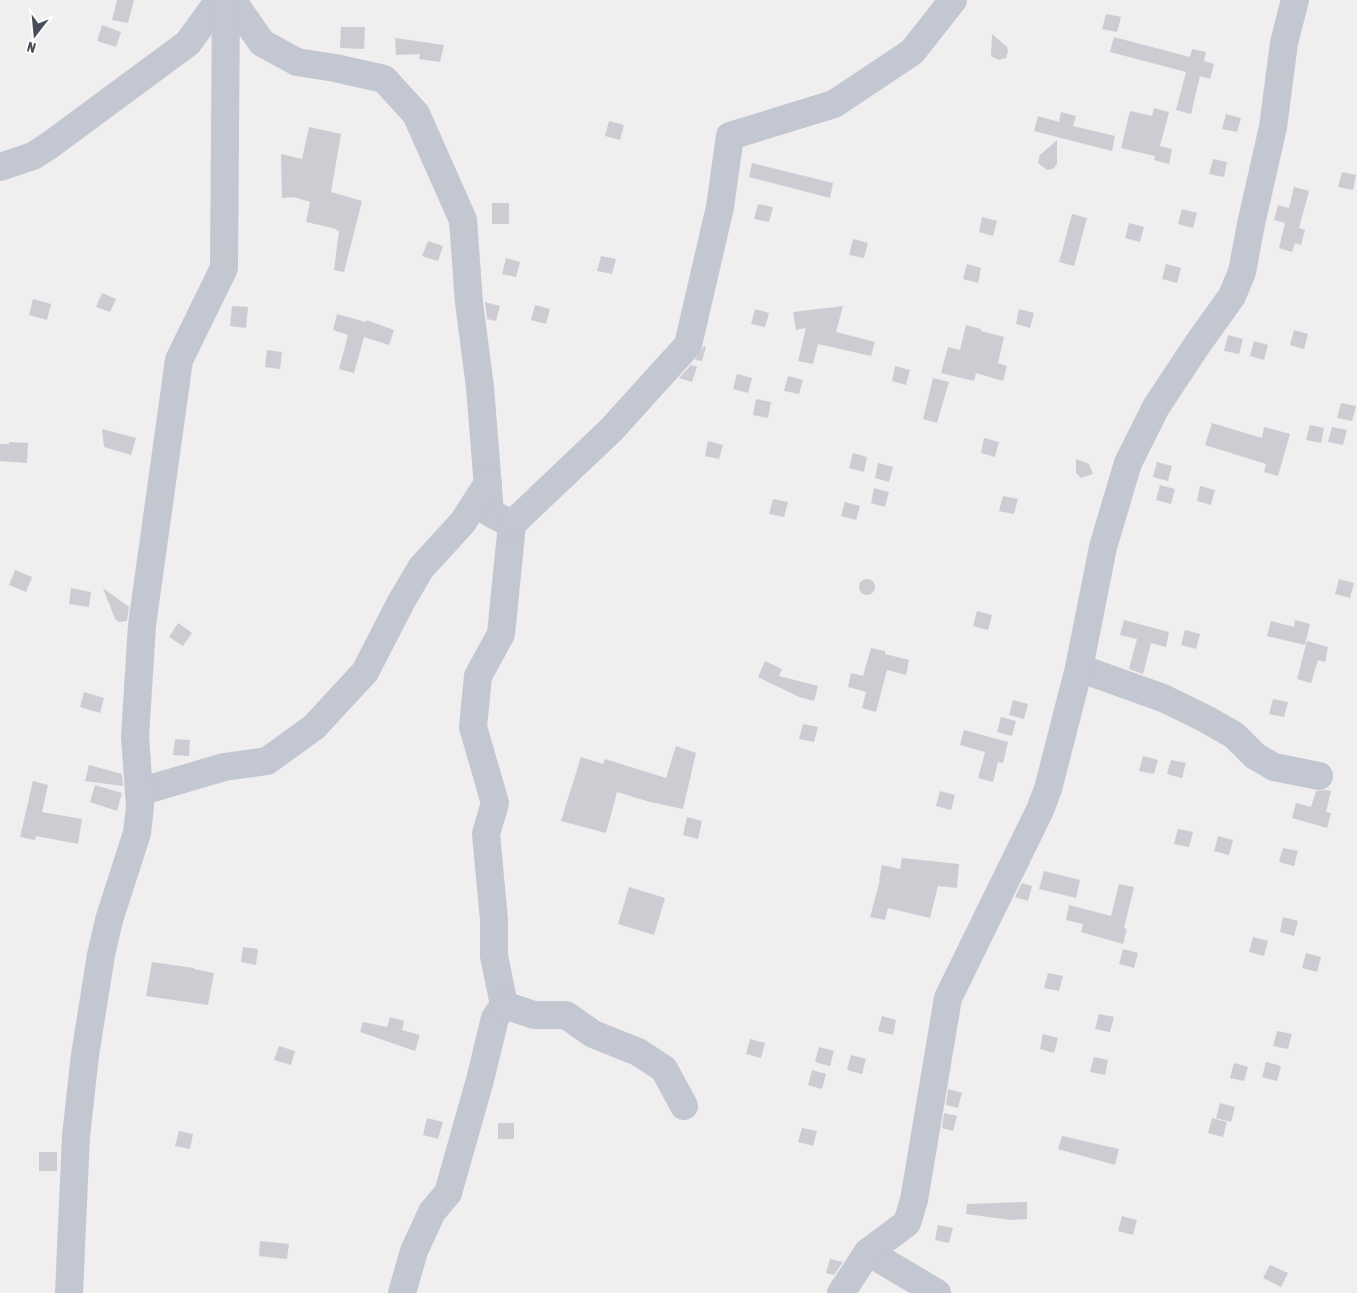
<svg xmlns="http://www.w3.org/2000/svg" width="1357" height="1293" font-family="'Asap Condensed',sans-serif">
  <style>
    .building { fill: #ccccd2 }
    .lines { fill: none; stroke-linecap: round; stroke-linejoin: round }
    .minor { stroke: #c2c7d2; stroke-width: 28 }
  </style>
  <rect width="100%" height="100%" fill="#f0eeee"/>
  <!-- building -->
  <g class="building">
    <polygon points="117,0 134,0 128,23 112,20"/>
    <polygon points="1106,14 1121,17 1117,32 1102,29"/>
    <polygon points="102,25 121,32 116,47 97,41"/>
    <polygon points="341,27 365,27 364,49 340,48"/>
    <polygon points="992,34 1007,47 1008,51 1006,58 999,60 991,56"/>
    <polygon points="1114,37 1190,57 1192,49 1206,52 1204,61 1214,64 1210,79 1200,76 1191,114 1176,110 1186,72 1110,52"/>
    <polygon points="395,38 444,45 440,62 419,59 420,54 396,55"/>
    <polygon points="1154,108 1169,112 1160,146 1172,149 1169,164 1154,160 1155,156 1121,148 1130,111 1152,116"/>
    <polygon points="1061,112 1076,116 1073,126 1115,136 1112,151 1034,131 1038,116 1059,122"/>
    <polygon points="1226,114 1241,118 1237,132 1222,129"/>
    <polygon points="609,121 624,125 620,140 605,136"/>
    <polygon points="309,127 341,134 331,192 362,201 344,272 334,270 339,231 336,231 337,229 306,222 310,202 294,197 282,198 281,154 302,159"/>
    <polygon points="1057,140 1057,164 1053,169 1047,170 1038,163 1039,158 1040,155"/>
    <polygon points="1213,159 1227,162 1224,177 1209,174"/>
    <polygon points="752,163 833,183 830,198 749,177"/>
    <polygon points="1342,172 1356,175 1353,190 1338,187"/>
    <polygon points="1294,187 1309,191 1299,228 1305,230 1301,245 1295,243 1292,252 1279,248 1285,223 1274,220 1278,205 1289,208"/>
    <rect x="492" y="203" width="17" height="21"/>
    <polygon points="758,204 773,207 769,222 754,219"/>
    <polygon points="1182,209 1197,213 1193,228 1178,224"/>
    <polygon points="1072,214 1087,218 1074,266 1059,262"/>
    <polygon points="982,217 997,221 993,236 979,232"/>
    <polygon points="1129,223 1144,227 1140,242 1125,238"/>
    <polygon points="853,239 868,243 864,258 849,255"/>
    <polygon points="428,241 443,246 438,261 422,256"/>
    <polygon points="601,256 616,259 612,274 597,271"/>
    <polygon points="506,258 520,262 516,277 502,274"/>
    <polygon points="967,264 981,268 978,283 963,279"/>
    <polygon points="1166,264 1181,268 1177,283 1162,279"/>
    <polygon points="102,293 116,299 110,312 96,307"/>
    <polygon points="33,299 51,304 47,320 29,315"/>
    <polygon points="485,302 500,306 496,321 487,319"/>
    <polygon points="535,305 550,309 546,324 531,320"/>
    <polygon points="232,306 248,307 246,328 230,326"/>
    <polygon points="843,306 836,332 875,342 871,356 818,344 813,364 798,361 806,328 796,330 793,312"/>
    <polygon points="755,309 769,313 765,327 751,324"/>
    <polygon points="1019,309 1034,313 1030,328 1016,324"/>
    <polygon points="337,314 366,322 366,320 394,330 389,345 364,337 354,373 339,369 348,335 333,330"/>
    <polygon points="966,325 981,329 981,331 1004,337 998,363 1007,366 1003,381 976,373 974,381 941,373 948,347 960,350"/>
    <polygon points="1294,330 1308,334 1304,349 1290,345"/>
    <polygon points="1228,335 1243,339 1239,354 1224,351"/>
    <polygon points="1254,341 1268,345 1264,360 1250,356"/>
    <polygon points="704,346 706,347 702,361 695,360"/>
    <polygon points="267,350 282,352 280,369 265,367"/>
    <polygon points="691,365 697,367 692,382 679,378"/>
    <polygon points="895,366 910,370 906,385 892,381"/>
    <polygon points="737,374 752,378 748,393 733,389"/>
    <polygon points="788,376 803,380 799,394 784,391"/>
    <polygon points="933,378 949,382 937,423 923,419"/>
    <polygon points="756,399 771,402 768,418 753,415"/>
    <polygon points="1341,403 1356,406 1352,421 1337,418"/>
    <polygon points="1212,423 1262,438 1264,427 1290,434 1278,476 1264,472 1266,464 1205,445"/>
    <polygon points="1310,425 1324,428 1321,443 1306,440"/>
    <polygon points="1332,427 1347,430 1343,445 1328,442"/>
    <polygon points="102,429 136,438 131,455 104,447"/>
    <polygon points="984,438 999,442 995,457 981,453"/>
    <polygon points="708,441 723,445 719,459 705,456"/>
    <polygon points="9,442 28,443 27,463 0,461 0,444 9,444"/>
    <polygon points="853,453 867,457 864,472 849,468"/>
    <polygon points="1076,459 1089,464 1093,474 1081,478 1076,473"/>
    <polygon points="1157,462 1172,466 1168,481 1153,477"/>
    <polygon points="878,463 893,467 889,482 875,478"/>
    <polygon points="1160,485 1175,489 1171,504 1156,500"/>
    <polygon points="1200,486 1215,490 1211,505 1197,501"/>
    <polygon points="874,488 889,492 885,507 871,503"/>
    <polygon points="1003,496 1018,499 1014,514 999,511"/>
    <polygon points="773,499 788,502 784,517 769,514"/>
    <polygon points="845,502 860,506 856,520 841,516"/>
    <polygon points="15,570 32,577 26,592 9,585"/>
    <circle cx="867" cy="587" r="8"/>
    <polygon points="1339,579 1354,583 1350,598 1335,594"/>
    <polygon points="71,588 91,592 89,607 69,604"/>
    <polygon points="103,588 129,607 127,621 119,622 115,619"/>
    <polygon points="977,611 992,615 988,630 973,626"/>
    <polygon points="1124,620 1169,632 1166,647 1151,643 1143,674 1129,669 1137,639 1120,635"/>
    <polygon points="1295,620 1310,624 1305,645 1267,636 1271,621 1294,627"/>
    <polygon points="178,623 192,633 183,646 169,637"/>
    <polygon points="1185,630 1200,634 1196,649 1181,645"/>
    <polygon points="1307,641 1328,647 1325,662 1318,660 1311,683 1297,679"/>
    <polygon points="871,648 885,651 885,654 909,660 906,675 887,670 876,712 862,708 866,692 848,687 851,673 863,676"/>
    <polygon points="765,661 782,669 779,676 818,686 814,701 799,697 758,677"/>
    <polygon points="84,692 104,698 100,713 80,707"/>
    <polygon points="1273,699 1288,702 1284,717 1269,714"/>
    <polygon points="1013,700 1028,704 1024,719 1009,715"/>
    <polygon points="1001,717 1016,721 1012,736 997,732"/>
    <polygon points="803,724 818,727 814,742 799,739"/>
    <polygon points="964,730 1008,742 1003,763 998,762 993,782 978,778 985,752 960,745"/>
    <polygon points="175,739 190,740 189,756 173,755"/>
    <polygon points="676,746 696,753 683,809 650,802 617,792 606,833 561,821 581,757 603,764 605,759 666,778"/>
    <polygon points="1143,756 1158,760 1154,774 1139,771"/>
    <polygon points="1171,760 1186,763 1182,778 1167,774"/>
    <polygon points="89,765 122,774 123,786 85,781"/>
    <polygon points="33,781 48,785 42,812 82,819 78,844 36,836 35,840 20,837"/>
    <polygon points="95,785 122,793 117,811 90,802"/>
    <polygon points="1326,790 1331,791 1326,812 1331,813 1327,828 1292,818 1296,803 1311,807 1316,791"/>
    <polygon points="940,791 955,795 951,810 936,806"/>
    <polygon points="687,817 702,821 698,839 683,835"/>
    <polygon points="1178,829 1193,832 1189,847 1174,844"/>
    <polygon points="1218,836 1233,840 1229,855 1214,851"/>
    <polygon points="1283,848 1298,851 1294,866 1279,862"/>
    <polygon points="902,858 959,864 957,888 938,886 930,918 888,908 885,920 870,917 880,880 879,880 882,865 900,869"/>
    <polygon points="1044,871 1080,880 1076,898 1039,889"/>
    <polygon points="1022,883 1032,886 1028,901 1015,897"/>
    <polygon points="1119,884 1134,887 1124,928 1127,929 1123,944 1081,932 1083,924 1066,920 1069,905 1111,916"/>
    <polygon points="629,887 665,898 654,935 618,924"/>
    <polygon points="1283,917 1298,921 1294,936 1280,932"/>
    <polygon points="1253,937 1268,941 1264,956 1249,952"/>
    <polygon points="243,947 258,949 256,965 241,962"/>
    <polygon points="1123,949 1138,953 1134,968 1119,964"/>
    <polygon points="1306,953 1321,957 1317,972 1302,968"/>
    <polygon points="152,962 194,968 194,969 214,973 208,1005 146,996"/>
    <polygon points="1048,973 1063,976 1059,991 1044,988"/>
    <polygon points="1099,1014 1114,1017 1110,1032 1095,1029"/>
    <polygon points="882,1016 896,1020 893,1035 878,1031"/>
    <polygon points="390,1017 404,1021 402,1030 420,1035 415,1051 360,1032 363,1022 387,1027"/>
    <polygon points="1277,1031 1292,1034 1288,1049 1273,1046"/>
    <polygon points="1043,1034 1058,1038 1054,1053 1040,1049"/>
    <polygon points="750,1039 765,1043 761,1058 746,1054"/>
    <polygon points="279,1046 295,1051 291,1065 274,1060"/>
    <polygon points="819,1047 834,1051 830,1066 815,1062"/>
    <polygon points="851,1055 866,1059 862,1074 847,1070"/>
    <polygon points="1094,1057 1108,1060 1105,1075 1090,1072"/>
    <polygon points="1266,1062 1281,1066 1277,1081 1262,1077"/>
    <polygon points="1234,1063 1248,1067 1244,1081 1230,1078"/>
    <polygon points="812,1070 826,1074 822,1089 808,1085"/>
    <polygon points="948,1089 962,1093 958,1108 946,1105"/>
    <polygon points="1220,1103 1235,1107 1231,1122 1216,1118"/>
    <polygon points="944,1113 957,1116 953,1131 942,1128"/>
    <polygon points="427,1118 443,1122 438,1139 423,1135"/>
    <polygon points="1212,1118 1227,1122 1223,1137 1208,1133"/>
    <rect x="498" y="1123" width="16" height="16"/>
    <polygon points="802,1128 817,1131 813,1146 798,1142"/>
    <polygon points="179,1131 193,1134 190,1149 175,1146"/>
    <polygon points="1062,1136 1119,1149 1115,1165 1058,1149"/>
    <rect x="39" y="1152" width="18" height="19"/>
    <polygon points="1027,1202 1027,1219 1011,1220 966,1214 967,1204"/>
    <polygon points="1122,1216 1137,1220 1133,1235 1118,1231"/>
    <polygon points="938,1225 953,1228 949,1243 935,1240"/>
    <polygon points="260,1241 289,1244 287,1259 259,1256"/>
    <polygon points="830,1259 843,1262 834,1275 826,1273"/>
    <polygon points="1270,1265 1288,1273 1281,1287 1263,1278"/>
  </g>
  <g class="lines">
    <!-- minor -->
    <g class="minor">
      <polyline points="232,0 262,43 297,62 335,68 384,79 416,114 463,220 469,303 480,387 490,513 512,524 501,634 478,676 473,727 495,803 486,834 494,920 494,956 504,1005 495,1018 480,1080 448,1193 432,1212 414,1251 402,1293"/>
      <polyline points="0,167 33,156 50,145 188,43 219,0"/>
      <polyline points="512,524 611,430 688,345 720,207 730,136 834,104 912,52 953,0"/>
      <polyline points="1079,668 1163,698 1204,718 1234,735 1255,756 1274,767 1319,776"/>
      <polyline points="139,792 224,767 267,761 314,727 365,672 401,602 421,568 463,522 488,483"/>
      <polyline points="504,1005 534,1015 566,1015 593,1034 638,1052 664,1069 684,1106"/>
      <polyline points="868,1252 937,1293"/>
      <polyline points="69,1293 76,1136 85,1055 101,955 109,920 137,833 140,806 135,737 142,625 179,360 224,268 226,0"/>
      <polyline points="841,1293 868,1252 907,1223 914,1200 948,998 1040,810 1048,789 1079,668 1103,547 1128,463 1156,407 1197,345 1232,296 1242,272 1251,224 1273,127 1284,43 1295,0"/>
    </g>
  </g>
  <!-- north arrow -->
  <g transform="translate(35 35) rotate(196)" stroke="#ffffff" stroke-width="4" paint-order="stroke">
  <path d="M0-4L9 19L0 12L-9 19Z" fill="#484e5a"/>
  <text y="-8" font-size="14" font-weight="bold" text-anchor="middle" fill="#484e5a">N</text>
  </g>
</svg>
